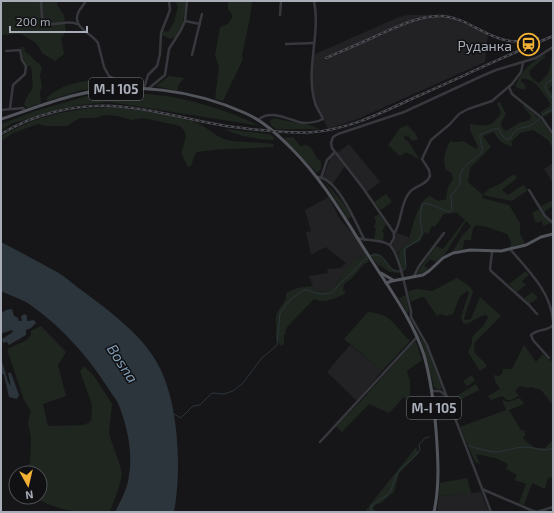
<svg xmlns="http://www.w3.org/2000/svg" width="554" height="513" font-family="'Exo 2',sans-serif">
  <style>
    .built { fill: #222225 }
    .green { fill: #1e261f }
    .water { fill: #2c353c }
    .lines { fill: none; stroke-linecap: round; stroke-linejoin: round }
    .stream { stroke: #2c353c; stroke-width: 1 }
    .minor { stroke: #37383d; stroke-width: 2.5 }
    .major { stroke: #53555c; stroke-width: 3 }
    .rail-casing { stroke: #4a4c52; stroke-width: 2.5 }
    .rail { stroke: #111113; stroke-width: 1; stroke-dasharray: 3; stroke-linecap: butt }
    .labels { text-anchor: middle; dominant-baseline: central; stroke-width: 3; stroke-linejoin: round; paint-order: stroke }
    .shield { fill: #111113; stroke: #7b7e86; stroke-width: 1 }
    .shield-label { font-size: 13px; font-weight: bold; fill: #a8adb8 }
    .poi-label { font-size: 14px; fill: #a8adb8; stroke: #111113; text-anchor: end }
    .water-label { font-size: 15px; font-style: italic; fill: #7f9bb3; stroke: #111113 }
  </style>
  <rect width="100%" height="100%" fill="#161618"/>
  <!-- built -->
  <g class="built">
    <polygon points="408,15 438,15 446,16 488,34 485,62 360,118 328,129 314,100 312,72 313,55 399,17"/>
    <polygon points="349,144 380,182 367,192 337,153"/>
    <polygon points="334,153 345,166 332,185 323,177 330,159"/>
    <polygon points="553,163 553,183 544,169"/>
    <polygon points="329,197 339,218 353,234 366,254 351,264 332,289 320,292 316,291 314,289 309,276 328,273 327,269 341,268 346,263 326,247 311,255 306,232 311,231 305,210"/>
    <polygon points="397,233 408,237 412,240 399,252 398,255 392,245"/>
    <polygon points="350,345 382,371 357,401 327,372"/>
    <polygon points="481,492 489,512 437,511 439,496"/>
  </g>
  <!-- green -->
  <g class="green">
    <polygon points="1,1 57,1 57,5 64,15 66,32 61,38 64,54 55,61 43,54 36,43 21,34 1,35"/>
    <path d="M175 1H186C184 13 184 36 170 39L162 35 163 31 168 32 174 22 178 7Z"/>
    <polygon points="228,1 252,1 250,18 242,55 243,59 223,101 215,99 219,67 215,55 220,27 228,24 233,16 228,9"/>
    <path d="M21 47H24L25 52C32 55 34 62 40 64L42 68 40 76 42 86 40 92 41 103 26 108 24 104C28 92 35 92 32 78 32 73 32 70 30 65L28 67 23 58Z"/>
    <path d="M553 52V83L549 89 553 93V112L550 113 544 117 540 113 550 106V103C543 93 535 77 521 79V81L526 86 524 90 515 87C521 70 531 63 545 54V57L530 70 529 74 534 80 539 83C554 70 548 68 553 52Z"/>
    <polygon points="169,76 184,78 179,84 177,91 156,86"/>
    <path d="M92 80H110L126 85 125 86 82 90 47 101V98C58 86 77 82 92 80Z"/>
    <path d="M122 92C137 93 152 94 166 96 198 101 231 112 260 126L110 102 79 105 13 123 1 130V124L35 111 91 95Z"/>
    <path d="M500 102 506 114 501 123 502 128 506 131 519 123 530 120 531 116 522 105 525 106 543 122 553 137V148L548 140 533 130 520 133 511 142 513 147C503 144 499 142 494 132L483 136 491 147 470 168 468 182 483 195 490 188 498 185 514 174 517 178 502 190 508 195 523 185 528 190 512 201 483 195 482 198 509 205 520 223V234L525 243 510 247 511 242 507 234 487 227 476 225 473 228 471 240H464L463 249 453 251 461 237 471 226 466 221 445 254 436 262 430 259 424 266 429 269 423 273 416 274 436 246 443 249 465 220 457 213 444 214 435 227 432 226 428 234 425 232 419 243 417 242 406 249V265L403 272 398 255 403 246 412 240 409 238C413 226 418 200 430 196L439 201 446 199 448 187 453 179 451 173 446 170C442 159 445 152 450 141L457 142 463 141 476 149 478 147 470 130V124C486 126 492 128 501 113L497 103Z"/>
    <path d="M114 107C141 111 169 113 195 122 205 126 214 135 224 139 240 144 256 141 273 144L274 146 273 147C247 149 222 148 197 152L194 157 191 166 188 167C186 162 181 155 182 151 184 140 190 135 180 126L143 118 132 120 118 116 106 115 94 118H80L67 126H45L38 124 13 133 1 141V137C35 115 74 108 114 107Z"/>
    <path d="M275 118C288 123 308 122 319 129H276L271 125 270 120Z"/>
    <polygon points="407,125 415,133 418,139 412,141 409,137 404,135 405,140 408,141 420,160 406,152 400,156 388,145 400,128"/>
    <path d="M225 129 268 134 273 136 274 139 273 140C256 139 240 137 225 129Z"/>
    <polygon points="293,137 300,146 307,145 312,149 316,157 321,162 321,169 317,173 284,138"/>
    <polygon points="324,181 344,204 351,216 348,219"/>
    <polygon points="386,194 392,202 381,210 374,202"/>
    <polygon points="553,200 553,206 544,212 541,206"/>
    <polygon points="539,209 545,218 551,223 543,226 542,221 536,223 532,213"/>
    <polygon points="379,214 386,224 382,232 384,233 383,241 374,239 376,229 374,227 376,221 374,217"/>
    <path d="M375 253C387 255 388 271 400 271V273L390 272 381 266 378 265 370 255Z"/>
    <path d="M366 254 369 262 364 264 352 278 344 284 343 291H345V294C335 298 325 304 314 299L288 326 285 331 286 334H284V344L281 346 276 339V317L277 313 286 299V293L297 288 313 286 316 291C335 295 340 276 350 265 354 260 361 257 366 254Z"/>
    <polygon points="526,271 529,275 522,281 526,285 517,292 509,284"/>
    <path d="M457 278C463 282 471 285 473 292L465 315 464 319 466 320 471 319 480 297 501 316 475 342 474 351C478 358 484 360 487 366L480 371 468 352 472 343V337L483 326 488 318 487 315C479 315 473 322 466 324L463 323 461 317 469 292 467 291 460 296 453 314 446 316 441 314 437 316 424 297H421L411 302 408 291 418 289 432 291Z"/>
    <polygon points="533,292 538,298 529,304 524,298"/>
    <polygon points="406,295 409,312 407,313 399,298"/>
    <path d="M368 312C393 314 394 326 410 341L382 371 344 339Z"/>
    <path d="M41 326 66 352 58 365 66 396 43 404 48 426 84 425 91 421 92 405 80 371 84 366 94 376 112 404 109 434 120 466 122 474 119 487 110 512C82 512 59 513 35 497H40V473H25L30 462 31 438 28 422 31 411 24 400 7 349 27 340 31 335V331Z"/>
    <polygon points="414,327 426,346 441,386 441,389 438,389 434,387 423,345"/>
    <polygon points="414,342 416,342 422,360 408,370 407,373 410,380 410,403 404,397 389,413 369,404 342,432 336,426 361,401"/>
    <polygon points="524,345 536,362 543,354 550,361 552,360 553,361 553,405 541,390 531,387 528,388 520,386 515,391 519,396 511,400 507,400 502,396 491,400 488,396 500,389 495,381 494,375 499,376 502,374 503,369 512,369"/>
    <polygon points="472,375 475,381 467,386 463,381"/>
    <polygon points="476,384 479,390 452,404 450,400"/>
    <path d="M520 398 524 404 509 410 521 430 525 431V435L523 438C531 445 533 449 545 448L553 440V477L548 478 545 489 532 483 524 505 519 503 526 484 514 480 517 475 506 469 508 464 495 458 476 454 480 464 475 462 460 427 506 410 502 400 508 402Z"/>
    <polygon points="416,447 419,453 399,473 394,492 381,503 375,505 373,509 378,512 368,512 366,510"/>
    <polygon points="467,478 471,493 439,496 440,483"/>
  </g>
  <!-- water -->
  <g class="water">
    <path d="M1 242C20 252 39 262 57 272 67 278 75 286 84 292 109 311 140 333 156 361 179 399 182 469 174 512H115C121 500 128 488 129 475 133 452 127 425 118 403 115 398 111 393 108 388 88 356 58 323 26 302 18 298 9 295 1 291Z"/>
    <polygon points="12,309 14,316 18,318 19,321 22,321 21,316 25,314 27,316 27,321 34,320 36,323 31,328 26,330 26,335 9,345 7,342 3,343 2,339 13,332 12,330 3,333 1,332 1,313 6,310"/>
    <polygon points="1,358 8,382 11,386 8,373 11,373 19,395 17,399 9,397 4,375 1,373"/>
  </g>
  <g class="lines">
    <!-- stream -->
    <g class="stream">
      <polyline points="553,79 546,83 545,88 551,97 553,97"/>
      <path d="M370 256C389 248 385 279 405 269L406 266 404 249 418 240 422 234 420 218 422 204C431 202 440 210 450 212L452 209 451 196 460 184C458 162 474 164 483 150L480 139V135L493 129H499L503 137 506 139H510C518 123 523 131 533 124 541 119 543 111 553 110"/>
      <path d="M174 414 181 418 193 406 200 405 212 393 224 394 233 391 243 383 261 359 277 345 280 313 290 300 302 291 306 290 320 294 332 293C338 286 342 281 349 275 357 270 358 263 368 258"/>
      <path d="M469 446C478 448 487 452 497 452 506 451 516 447 525 447 535 447 544 453 553 448"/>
      <polyline points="373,512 371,509 371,506 387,495 391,490 396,476 399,471 418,453 420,450 419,445 425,438 429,437"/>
    </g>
    <!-- minor -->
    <g class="minor">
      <path d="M41 1 42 18 45 23C56 27 67 19 77 24"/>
      <path d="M86 1C84 4 81 8 79 11 70 27 92 33 98 43L104 67 109 76 123 83 143 88"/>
      <polyline points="280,15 281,1"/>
      <polyline points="185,21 200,24"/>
      <polyline points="286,44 314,43"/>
      <polyline points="6,51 20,50 22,60 26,66 25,74 13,85 10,108"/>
      <polyline points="192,55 202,14"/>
      <polyline points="509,87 512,94 542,118 553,134"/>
      <polyline points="144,88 148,75 157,66 160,54 161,33 170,10 169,1"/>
      <polyline points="148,89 165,75 169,49 181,30 185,21 187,1"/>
      <polyline points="1,110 23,108 25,111"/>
      <path d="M258 120C271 108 290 121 304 123 311 123 317 122 323 119 321 114 317 109 315 103 305 69 321 34 314 1"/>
      <path d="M318 177C338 179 356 223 364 239"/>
      <polyline points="321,178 327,160 335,152"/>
      <polyline points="529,190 545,216 553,223"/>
      <path d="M394 234C402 222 400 204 409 193 415 185 426 186 430 176L429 170 422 159 431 140 450 124 459 114 468 109 492 101 512 84 521 72 523 63"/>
      <path d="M357 238C367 241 379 239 388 244 399 249 407 297 411 311V318"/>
      <polyline points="390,245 394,238 394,233 363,188 332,148 331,143 333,137 338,134 404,112 482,76 496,70 536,58 553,47"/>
      <path d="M510 249C528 270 551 292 553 321"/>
      <polyline points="492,252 490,269 491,271 529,305 537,314"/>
      <polyline points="414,276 419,266 444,233"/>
      <polyline points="411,317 427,345 491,512"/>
      <path d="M549 358 533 340 531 335C539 328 547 332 553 325"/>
      <polyline points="432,391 440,391 445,395"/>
      <polyline points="320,442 417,337"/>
      <polyline points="482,489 533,511 537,512 553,507"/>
    </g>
    <!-- major -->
    <g class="major">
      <path d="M1 119C26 111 51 101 76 95 131 81 194 90 245 113 263 121 277 134 291 148 325 182 346 221 372 261 391 291 413 321 424 355 431 380 434 404 436 430 438 457 440 485 434 512"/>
      <polyline points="381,273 393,280"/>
      <polyline points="386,283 392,281 423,275 429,271 443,258 453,253 470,250 501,251 526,245 541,237 553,234"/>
    </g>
    <defs>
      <g id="rail">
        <path d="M326 58C342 51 359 44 376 36 397 27 419 15 443 16 466 18 483 35 505 40 516 43 527 41 538 38"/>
        <path d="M1 134C34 114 75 104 113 106 152 108 188 120 226 126 234 127 242 128 250 129 271 131 292 134 313 132 351 129 385 111 418 96 463 76 508 55 553 36"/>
      </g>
    </defs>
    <!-- rail casing -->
    <use href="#rail" class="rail-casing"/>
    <!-- rail -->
    <use href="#rail" class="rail"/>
  </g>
  <!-- icons -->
  <defs>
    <symbol id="station-ring" viewBox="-11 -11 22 22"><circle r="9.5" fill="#111113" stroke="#f2b134" stroke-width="1.5"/><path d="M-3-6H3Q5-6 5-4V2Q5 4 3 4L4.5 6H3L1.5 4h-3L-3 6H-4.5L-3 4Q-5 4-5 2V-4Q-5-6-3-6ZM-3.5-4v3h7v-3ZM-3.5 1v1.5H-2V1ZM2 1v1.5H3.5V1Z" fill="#f2b134"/></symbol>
  </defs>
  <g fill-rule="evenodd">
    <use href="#station-ring" x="516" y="32" width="25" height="25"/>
  </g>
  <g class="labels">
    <!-- shield labels -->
    <g class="shield">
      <rect x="89" y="78" width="54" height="22" rx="3"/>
      <rect x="407" y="397" width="54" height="22" rx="3"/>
    </g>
    <g class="shield-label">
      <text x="116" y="89">M-I 105</text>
      <text x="434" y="408">M-I 105</text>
    </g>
    <!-- poi labels -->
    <g class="poi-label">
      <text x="512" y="45">Руданка</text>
    </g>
    <!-- water labels -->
    <g class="water-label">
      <text transform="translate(123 363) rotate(57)">Bosna</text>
    </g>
  </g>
  <!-- border -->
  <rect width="554" height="513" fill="none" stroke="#a8adb8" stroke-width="4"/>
  <!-- north arrow -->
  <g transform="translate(28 485) rotate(172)"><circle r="19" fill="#111113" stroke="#4d4f55"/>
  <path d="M0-3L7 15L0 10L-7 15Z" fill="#f2b134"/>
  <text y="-6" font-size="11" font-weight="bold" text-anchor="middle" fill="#a8adb8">N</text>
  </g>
  <!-- scale -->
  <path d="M10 26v6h77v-6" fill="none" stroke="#a8adb8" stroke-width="2"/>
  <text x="16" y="26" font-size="12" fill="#a8adb8" stroke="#111113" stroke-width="3" paint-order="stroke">200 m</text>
</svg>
